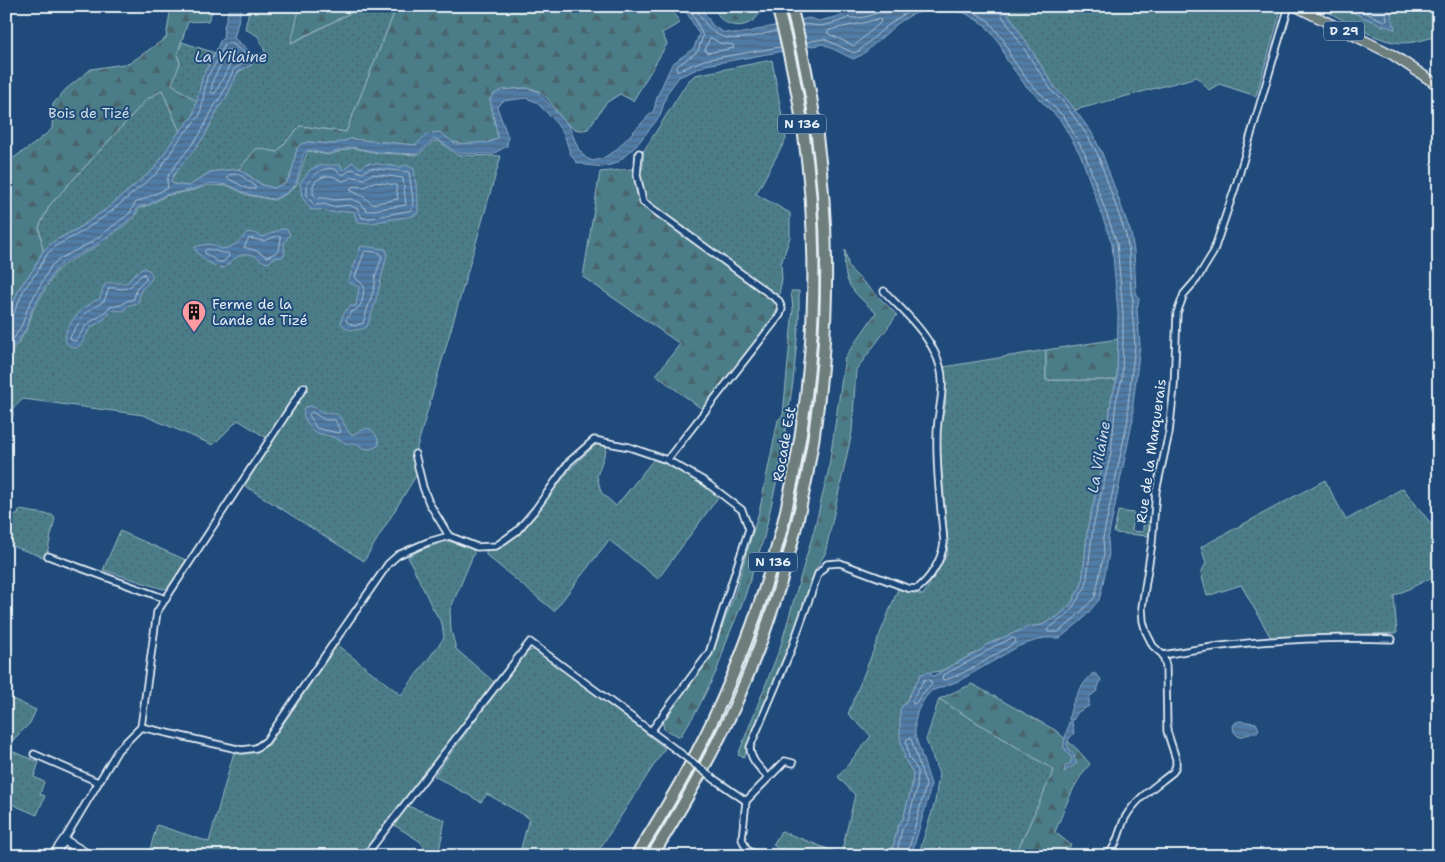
<svg xmlns="http://www.w3.org/2000/svg" width="1445" height="862" font-family="'Shantell Sans',sans-serif">
  <style>
    .grass { fill: url(#grass-dots); stroke: #9ab7c0 }
    .forest { fill: url(#forest-firs); stroke: #9ab7c0 }
    .water { fill: url(#water-rules); stroke: #8daac7 }
    .lines { fill: none; stroke-linecap: round; stroke-linejoin: round }
    .shore { stroke: #abc2d7; stroke-width: 1 }
    .street-casing { stroke: #e8f1f8; stroke-width: 9 }
    .secondary-casing { stroke: #e8f1f8; stroke-width: 11 }
    .primary-casing { stroke: #e8f1f8; stroke-width: 12 }
    .highway-casing { stroke: #e8f1f8; stroke-width: 14 }
    .street { stroke: #1f4a7a; stroke-width: 5.5 }
    .secondary { stroke: #1f4a7a; stroke-width: 8 }
    .primary { stroke: #6d7e7c; stroke-width: 9 }
    .highway { stroke: #6d7e7c; stroke-width: 10 }
    .street-bridge-casing { stroke: #e8f1f8; stroke-width: 9; stroke-linecap: butt }
    .street-bridge { stroke: #1f4a7a; stroke-width: 5.5 }
    .labels { text-anchor: middle; dominant-baseline: central; stroke-width: 4; stroke-linejoin: round; paint-order: stroke }
    .shield { fill: #1f4a7a; stroke: #acbfd2; stroke-width: 1 }
    .shield-label { font-size: 12px; font-weight: bold; fill: #e8f1f8 }
    .park-label { font-size: 14px; fill: #d0e0e7; stroke: #1f4a7a }
    .poi-label { font-size: 14px; fill: #e8f1f8; stroke: #1f4a7a; text-anchor: start }
    .street-label { font-size: 14px; fill: #e8f1f8; stroke: #1f4a7a }
    .water-label { font-size: 15px; font-style: italic; fill: #d1dfec; stroke: #1f4a7a }
  </style>
  <defs>
    <pattern id="grass-dots" width="8" height="8" patternUnits="userSpaceOnUse" patternTransform="scale(1.25)"><rect width="8" height="8" fill="#4b7d89"/><path d="M2 2h.1M6 6h.1" fill="none" stroke="#49656d" stroke-width="1.8" stroke-linecap="round"/></pattern>
    <pattern id="forest-firs" width="22" height="20" patternUnits="userSpaceOnUse" patternTransform="scale(1.25)"><rect width="22" height="20" fill="#4b7d89"/><path d="M5 1l3.5 6h-7zM16 11l3.5 6h-7z" fill="#49656d"/></pattern>
    <pattern id="water-rules" width="6" height="5" patternUnits="userSpaceOnUse" patternTransform="scale(1.25)"><rect width="6" height="5" fill="#507ba6"/><path d="M0 2.5h6" fill="none" stroke="#4c647d"/></pattern>
  </defs>
  <rect width="100%" height="100%" fill="#1f4a7a"/>
  <filter id="ink" filterUnits="userSpaceOnUse"><feTurbulence type="fractalNoise" baseFrequency=".02" numOctaves="2"/><feDisplacementMap in="SourceGraphic" scale="10" xChannelSelector="R" yChannelSelector="G"/><feConvolveMatrix kernelMatrix="1 2 1 2 8 2 1 2 1" color-interpolation-filters="sRGB"/></filter>
  <g filter="url(#ink)">
    <!-- grass -->
    <g class="grass">
      <polygon points="250,6 300,6 292,43 364,6 397,6 346,132 300,126 277,152 257,149 239,169 210,172 189,186 173,184 171,181 173,176 204,137 219,107 226,98 238,72 251,65 254,60 253,54 266,54 258,36 245,29"/>
      <polygon points="1001,6 1277,6 1280,14 1256,96 1219,84 1209,90 1197,77 1075,110 1056,89 1007,12"/>
      <path d="M1324 6H1439V35C1425 40 1408 45 1393 42 1372 38 1346 21 1326 11Z"/>
      <polygon points="182,42 215,53 203,75 197,102 171,84 180,63 177,55"/>
      <polygon points="772,60 786,139 756,194 790,213 790,237 781,264 782,279 777,304 643,205 637,194 632,169 643,168 643,152 688,81 695,75"/>
      <polygon points="162,90 180,132 154,169 105,210 77,229 54,241 43,251 39,227 49,206 146,100"/>
      <polygon points="434,141 439,141 457,155 501,156 415,454 420,469 364,561 242,484 270,440 238,420 213,445 143,415 23,399 6,415 6,357 19,342 28,327 33,310 56,271 64,264 96,247 135,217 139,208 150,205 165,196 194,190 209,185 229,186 247,195 274,200 288,193 297,184 306,154 308,151 328,155 352,148 378,153 418,155"/>
      <polygon points="1046,350 1046,380 1117,380 1111,400 1106,452 1088,526 1082,584 1071,604 1057,617 1042,625 1028,627 986,645 981,650 941,671 921,674 905,704 905,759 913,773 912,786 903,819 898,826 891,856 785,856 786,854 773,845 781,831 841,854 855,795 838,777 871,736 848,714 898,589 923,595 947,555 948,544 939,435 946,401 944,367"/>
      <polygon points="598,444 607,447 597,476 601,492 616,506 654,459 690,476 719,496 658,579 609,540 554,611 486,555 486,550 501,548 523,531 571,468 593,447"/>
      <polygon points="1325,480 1346,520 1403,488 1439,534 1439,574 1394,596 1397,633 1271,638 1241,585 1207,596 1201,573 1206,563 1201,547"/>
      <polygon points="19,510 52,515 55,518 46,558 6,544 6,513 18,515"/>
      <polygon points="1118,511 1134,513 1132,531 1143,532 1143,526 1148,521 1150,522 1149,536 1114,533"/>
      <polygon points="120,531 186,560 168,588 163,589 103,570"/>
      <polygon points="447,541 472,548 474,553 450,610 451,630 456,649 494,682 362,856 148,856 157,825 209,842 234,752 255,753 269,745 337,645 401,695 444,638 442,624 432,607 408,557 420,550"/>
      <polygon points="531,650 538,650 665,748 595,856 519,856 529,818 487,794 481,802 434,776 525,654"/>
      <polygon points="6,696 36,710 30,723 6,747"/>
      <polygon points="939,699 1054,770 1015,856 918,856 935,802 939,774 926,740"/>
      <polygon points="6,749 39,762 34,777 44,782 40,794 45,796 37,815 9,803 6,808"/>
      <polygon points="408,806 445,820 438,856 423,856 425,849 421,842 394,825"/>
    </g>
    <!-- forest -->
    <g class="forest">
      <polygon points="171,6 215,6 208,21 188,22 177,55 180,63 172,84 197,102 193,116 180,132 162,90 146,100 49,206 39,227 43,251 33,270 20,287 6,318 6,163 34,144 52,129 53,104 66,89 91,69 130,63 166,38"/>
      <polygon points="300,6 364,6 291,43"/>
      <path d="M397 6H669L680 23 662 33 667 44 633 101 620 94 606 103 588 129C564 137 555 100 538 91 531 87 522 88 514 89 504 90 497 91 490 99L498 138C476 151 449 141 427 134L416 145 351 139 334 144 308 142 297 148C293 167 290 197 263 185 255 181 247 173 239 169L257 148 277 152 300 126 346 132Z"/>
      <path d="M759 6 761 11C754 25 736 31 722 20 719 17 716 11 713 7Z"/>
      <polygon points="632,169 637,194 643,205 777,304 775,315 702,409 656,375 680,344 583,277 600,172"/>
      <path d="M845 250 849 268 897 315 856 370 852 432 825 554 815 570 790 643 744 757 738 755 780 648 814 530 828 473 845 357 876 313C852 290 842 285 845 250Z"/>
      <polygon points="791,291 799,291 799,319 793,382 779,471 764,537 744,599 728,637 717,670 696,712 680,737 664,729 662,720 711,656 734,596 760,508 778,420 783,415 793,309"/>
      <polygon points="1118,339 1117,380 1046,380 1046,350"/>
      <path d="M972 684 1055 730 1077 749 1090 764C1073 783 1065 808 1055 832L1071 845 1064 856H1015L1054 770 939 699Z"/>
    </g>
    <!-- water -->
    <g class="water">
      <polygon points="230,6 242,6 234,38 253,54 254,60 251,65 238,72 226,98 219,107 204,137 173,176 171,181 173,184 189,186 210,172 239,169 262,185 274,188 286,183 291,175 297,148 301,144 308,142 334,144 351,139 416,145 427,134 439,132 456,144 490,142 498,138 490,99 494,94 502,90 526,88 537,91 569,126 579,150 586,158 593,161 603,158 615,151 654,110 657,97 672,64 694,48 699,34 683,6 700,6 713,26 723,32 739,34 809,18 819,21 843,15 844,6 853,6 853,14 884,6 1001,6 1007,12 1056,89 1067,99 1092,133 1102,153 1131,233 1134,251 1136,292 1139,299 1137,309 1140,345 1133,404 1133,419 1108,539 1109,554 1101,593 1099,600 1082,620 1060,638 1044,638 1019,646 959,681 931,691 925,698 918,710 915,722 915,735 931,784 928,799 911,856 891,856 898,826 903,819 912,786 913,773 905,759 900,738 900,711 902,706 905,704 921,674 929,672 933,676 981,650 986,645 1028,627 1042,625 1057,617 1071,604 1082,584 1088,526 1106,452 1111,400 1117,379 1118,313 1112,244 1081,156 1061,121 1025,85 1006,59 1000,44 985,25 965,13 942,9 928,10 911,15 897,24 862,55 853,59 823,44 706,65 679,77 667,93 660,116 636,146 617,163 603,167 586,165 576,162 570,153 564,134 553,119 536,102 526,98 503,101 497,107 508,137 507,146 493,154 457,153 439,140 434,139 417,154 378,152 351,147 327,154 308,150 304,153 296,183 287,193 273,199 247,194 229,185 209,183 194,189 165,195 149,204 138,207 134,216 95,246 64,262 55,270 32,309 27,327 18,341 6,355 6,318 20,287 33,270 43,251 54,241 77,229 105,210 154,169 175,137 193,116 203,75 214,56 220,41 223,39 224,27"/>
      <polygon points="1339,6 1394,6 1391,14 1395,29 1380,25"/>
      <path d="M352 162 361 168 365 164 370 163 400 167 406 165 414 169 418 200V213L412 216 371 223 357 222 354 212C344 209 338 214 330 212 322 210 320 209 311 210L302 197 300 183 311 169 322 165H341L342 169 344 170Z"/>
      <path d="M281 229H287L290 234 284 243 285 254 282 257 274 258 268 263C263 262 261 260 257 257 243 249 234 259 224 268 213 267 201 259 195 249V247C206 244 212 242 221 249 234 247 239 243 247 232L257 234 263 237Z"/>
      <path d="M361 246 386 249 387 255 375 304 367 327C357 331 345 332 341 322L343 314 350 306H356L359 287 348 282Z"/>
      <path d="M144 268C161 274 148 283 141 290L138 303 129 305 123 311 113 310 103 320 90 328 83 342 77 348C52 345 73 317 83 309 88 305 95 301 100 298L103 288 106 283H127L134 274Z"/>
      <path d="M6 401H9C17 414 12 422 6 434Z"/>
      <path d="M310 406C321 409 324 415 336 414L340 417 350 434 352 435 367 428C374 430 377 436 379 443L378 446 370 449 363 448 357 444H348L333 437 313 432 304 417 303 411 305 407Z"/>
      <path d="M1093 673 1097 675 1101 679 1097 691 1089 697V706L1078 712 1073 720H1069C1070 703 1081 685 1093 673Z"/>
      <polygon points="1239,721 1256,723 1259,729 1257,732 1239,737 1234,732 1233,726 1235,723"/>
      <path d="M1069 722H1072L1074 733 1068 740C1067 748 1069 751 1076 756L1073 757 1077 763 1064 772 1065 766 1070 764 1072 759 1063 746Z"/>
    </g>
    <g class="lines">
      <!-- shore -->
      <g class="shore">
        <polyline points="689,6 703,36 698,51 676,67 677,71 704,60 780,47"/>
        <path d="M696 6C697 12 700 16 703 20 721 49 750 37 776 31"/>
        <polyline points="958,6 968,8 989,21 1004,41 1011,57 1028,81 1065,118 1085,154 1117,243 1123,313 1123,339 1122,379 1116,401 1111,453 1093,527 1086,586 1069,613 1047,630 1048,632 1058,632 1070,623 1095,597 1104,554 1103,538 1128,419 1128,404 1135,345 1132,310 1133,300 1131,292 1129,252 1126,235 1098,155 1087,135 1064,103 1052,91 999,11 998,6"/>
        <polyline points="1350,6 1384,21 1387,20 1386,13 1389,6"/>
        <path d="M878 19 881 20 880 23 854 46 827 33 829 30C846 26 862 24 878 19Z"/>
        <path d="M802 25C808 24 811 25 818 26 824 26 844 21 849 17 858 20 869 16 877 13L880 6"/>
        <polygon points="711,38 720,43 733,45 734,48 707,53 705,50 709,40"/>
        <path d="M805 42 824 39 854 53 859 51C879 33 896 15 922 6"/>
        <polygon points="229,50 237,56 238,58 229,66 216,92 213,94 211,92 213,80"/>
        <path d="M370 168 409 172 413 200 412 210 371 218H362L358 209 349 205 332 207 325 204 314 205 307 196V184C312 176 325 164 336 170 339 172 341 174 343 175L352 169 362 173Z"/>
        <polygon points="239,174 255,186 255,189 248,189 227,178 229,175"/>
        <polygon points="372,174 403,178 406,205 367,211 361,203 351,199 333,200 326,198 317,198 313,194 313,185 318,179 326,176 332,176 343,181 353,177 364,179"/>
        <polygon points="374,182 396,185 398,199 372,204 364,197 350,190 353,186 364,187"/>
        <polygon points="278,236 281,238 279,251 267,257 257,251 244,247 249,238 263,241"/>
        <path d="M207 249C216 249 217 254 228 253L229 256 223 262H218L205 253V251Z"/>
        <path d="M366 251 380 253 382 257 375 277V285L363 323 354 326 347 322 346 320 351 312C363 309 363 298 364 286L355 277 364 253Z"/>
        <path d="M144 274 147 279 137 287 134 299 127 301 121 305 110 307 100 316 87 324 76 341 71 340 70 337 85 313 104 301 109 288C115 287 123 291 129 287 135 284 137 277 144 274Z"/>
        <polyline points="6,318 13,315 24,289 37,272 47,254 57,245 80,233 108,214 158,172 179,140 200,115 207,77 219,58 224,45 230,42 248,56 247,61 234,69 222,95 215,105 200,134 169,174 167,181 168,188 135,203 130,213 92,242 61,258 51,266 28,307 22,325 14,338 6,347"/>
        <polygon points="312,412 325,420 335,420 341,432 338,433 316,428 309,415"/>
        <path d="M1013 638 1016 640 1015 643C992 656 970 672 945 680L942 679 943 675 983 654 989 649Z"/>
        <polygon points="925,679 931,681 932,684 921,695 916,703 913,704 912,701"/>
        <polyline points="896,856 902,829 908,820 917,788 918,771 909,757 906,740 909,738 911,739 926,785 907,856"/>
      </g>
      <defs>
        <g id="street">
          <polyline points="639,153 637,175 643,202 779,301 782,309 780,315 667,460"/>
          <polyline points="415,454 423,487 429,503 449,536"/>
          <polyline points="48,556 166,599"/>
          <path d="M1163 655C1239 641 1315 636 1392 639"/>
          <polyline points="141,727 157,612 304,387"/>
          <polyline points="34,754 98,782"/>
          <path d="M768 777C760 768 750 760 750 747L791 650 818 574 827 564 840 563 907 588 917 589C931 578 941 561 944 543 941 507 936 472 937 436 937 406 950 383 935 353 924 329 901 309 884 291"/>
          <polyline points="714,779 746,801 742,839 747,850 759,856"/>
          <polyline points="746,801 785,761 793,763"/>
          <polyline points="64,840 118,750 141,727 242,750 256,748 266,741 388,564 398,555 428,542 449,536 477,547 496,546 517,531 535,510 569,462 594,440 629,447 667,460 704,481 742,510 749,529 709,653 651,731"/>
          <polyline points="365,856 530,642 679,752"/>
          <path d="M1107 856C1118 845 1119 830 1125 818 1136 798 1156 786 1173 772L1176 766V759L1167 731 1166 666 1163 655 1153 646 1146 632 1143 621 1142 607 1152 543 1156 491 1169 433 1174 387 1177 313 1184 294 1197 279 1213 253 1236 185 1289 6"/>
        </g>
        <polyline id="secondary" points="53,856 64,840 90,856"/>
        <polyline id="primary" points="1295,6 1393,55 1439,86"/>
        <g id="highway">
          <path d="M636 856C668 806 698 754 722 700 819 484 841 234 777 6"/>
          <path d="M652 856C682 808 710 759 734 708 832 489 853 238 791 6"/>
        </g>
      </defs>
      <!-- street casing -->
      <use href="#street" class="street-casing"/>
      <!-- secondary casing -->
      <use href="#secondary" class="secondary-casing"/>
      <!-- primary casing -->
      <use href="#primary" class="primary-casing"/>
      <!-- highway casing -->
      <use href="#highway" class="highway-casing"/>
      <!-- street -->
      <use href="#street" class="street"/>
      <!-- secondary -->
      <use href="#secondary" class="secondary"/>
      <!-- primary -->
      <use href="#primary" class="primary"/>
      <!-- highway -->
      <use href="#highway" class="highway"/>
      <defs>
        <polyline id="street-bridge" points="679,752 714,779"/>
      </defs>
      <!-- street-bridge casing -->
      <use href="#street-bridge" class="street-bridge-casing"/>
      <!-- street-bridge -->
      <use href="#street-bridge" class="street-bridge"/>
    </g>
  </g>
  <!-- icons -->
  <defs>
    <symbol id="building-pin" viewBox="-11 -11 22 30"><path d="M0 17L-7.5 6A9.5 9.5 0 1 1 7.5 6Z" fill="#ff9aa2" stroke="#1f4a7a"/><path d="M-4-6H4V6H1V3H-1V6H-4ZM-2.5-4.3h1.7v1.8h-1.7ZM.8-4.3h1.7v1.8H.8ZM-2.5-1h1.7V.8h-1.7ZM.8-1h1.7V.8H.8Z" fill="#111"/></symbol>
  </defs>
  <g fill-rule="evenodd">
    <use href="#building-pin" x="180" y="298" width="28" height="38"/>
  </g>
  <g class="labels">
    <!-- shield labels -->
    <g class="shield">
      <rect x="1324" y="21.5" width="40" height="19" rx="4"/>
      <rect x="778" y="114.5" width="48" height="19" rx="4"/>
      <rect x="749" y="552.5" width="48" height="19" rx="4"/>
    </g>
    <g class="shield-label">
      <text x="1344" y="31">D 29</text>
      <text x="802" y="124">N 136</text>
      <text x="773" y="562">N 136</text>
    </g>
    <!-- park labels -->
    <g class="park-label">
      <text x="89" y="113">Bois de Tizé</text>
    </g>
    <!-- poi labels -->
    <g class="poi-label">
      <text x="212" y="304">Ferme de la<tspan x="212" dy="16">Lande de Tizé</tspan></text>
    </g>
    <!-- street labels -->
    <g class="street-label">
      <text transform="translate(784 444) rotate(-80)">Rocade Est</text>
      <text transform="translate(1151 451) rotate(-82)">Rue de la Marquerais</text>
    </g>
    <!-- water labels -->
    <g class="water-label">
      <text x="231" y="57">La Vilaine</text>
      <text transform="translate(1099 457) rotate(-80)">La Vilaine</text>
    </g>
  </g>
  <!-- margin -->
  <rect width="1445" height="862" fill="none" stroke="#1f4a7a" stroke-width="25"/>
  <rect x="12" y="12" width="1420" height="837" fill="none" stroke="#e8f1f8" stroke-width="2" filter="url(#ink)"/>
</svg>
